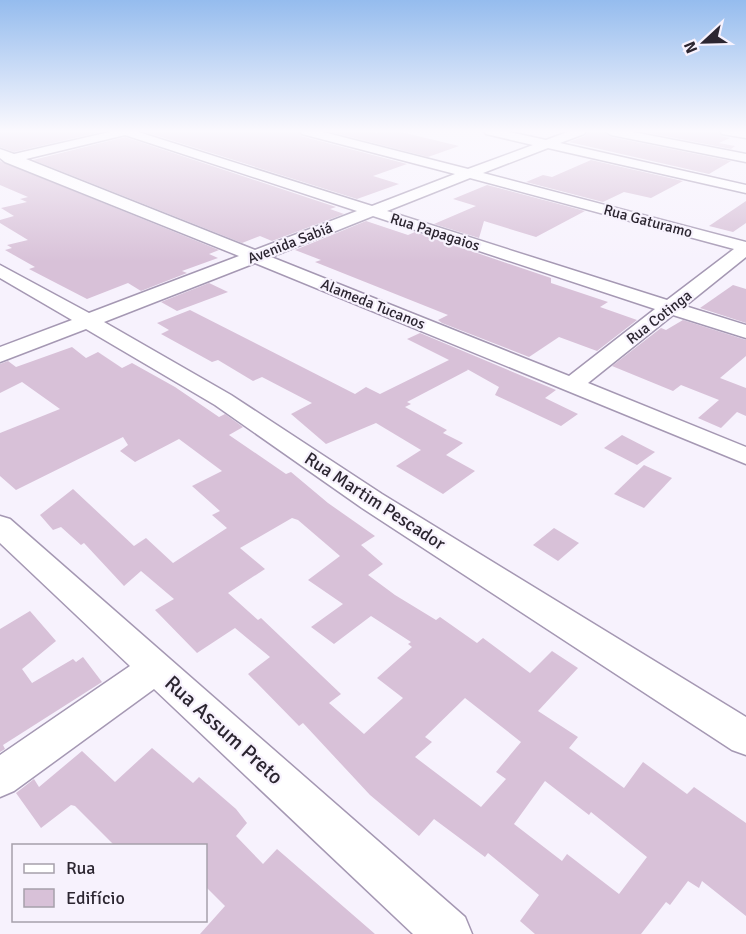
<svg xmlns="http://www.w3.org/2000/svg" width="746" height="934" font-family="Signika,sans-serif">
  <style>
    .building { fill: #d8c1d8; fill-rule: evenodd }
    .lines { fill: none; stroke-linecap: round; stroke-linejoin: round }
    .street-casing { stroke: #a598b3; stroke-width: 3 }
    .street { fill: #fff; fill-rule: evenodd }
    .labels { text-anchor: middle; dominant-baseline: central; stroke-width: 4.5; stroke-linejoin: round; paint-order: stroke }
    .far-street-label { font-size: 15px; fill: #2c2631; stroke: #f7f2fd }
    .street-label { font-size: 18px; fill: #2c2631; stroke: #f7f2fd }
    .near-street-label { font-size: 21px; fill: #2c2631; stroke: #f7f2fd }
  </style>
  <rect width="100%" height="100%" fill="#f7f2fd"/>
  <!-- building -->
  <g class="building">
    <polygon points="0,131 105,131 14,152 0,147"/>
    <polygon points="142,131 298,131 301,136 407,164 373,176 399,184 357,199"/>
    <polygon points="327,131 365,131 375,133 397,131 459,146 428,157"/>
    <polygon points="588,131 603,131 611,137 731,161 709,174 569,142 585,136"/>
    <polygon points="639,131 718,131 722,136 730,138 719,143 735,146 731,149"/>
    <polygon points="125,137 336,207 330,209 344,214 272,241 260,236 242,243 33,160"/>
    <polygon points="591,160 683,181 651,198 624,192 603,202 526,182 543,175 552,177"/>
    <polygon points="0,161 219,250 209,254 218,258 182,271 187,273 141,291 128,283 87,299 29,269 35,267 5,250 12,248 7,245 28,240 0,223 0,220 14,216 1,208 27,202 20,199 28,197 0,185"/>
    <polygon points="487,185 585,211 536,237 484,221 479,238 434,224 476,206 453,199"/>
    <polygon points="746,201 746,223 733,232 709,226"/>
    <polygon points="366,221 408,235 415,232 551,278 551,283 608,302 600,307 637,320 597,351 559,337 529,357 442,323 438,320 448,315 315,262 321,260 295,250"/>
    <polygon points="209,283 228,292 177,311 161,302"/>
    <polygon points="733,285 746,289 746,323 700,308"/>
    <polygon points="190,310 355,394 366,387 380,394 449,360 407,339 420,333 556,390 545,398 578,414 561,426 495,395 499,387 467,369 468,370 407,402 411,404 405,407 447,430 443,433 463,443 446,455 475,471 443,494 396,466 421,450 376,423 326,444 291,414 312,403 262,377 253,381 218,360 212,362 161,334 169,330 157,323"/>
    <polygon points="683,320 746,340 746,356 720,378 746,388 746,416 737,412 721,428 698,418 719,400 681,385 673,391 612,366 661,328 666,330"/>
    <path d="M72 347 86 358 98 352 122 368 132 363 175 387 219 417 225 414 243 427 229 435 286 474 291 472 328 503 375 536 361 545 383 564 368 575 395 595 436 620 440 617 477 643 483 638 530 673 552 651 578 668 538 711 578 737 569 748 624 788 643 762 687 794 694 787 746 823V916L702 881 699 888 688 881 670 905 666 902 641 934H535L520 921 539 895 488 853 485 857 434 819 419 836 370 795 303 723 299 726 248 674 270 657 235 628 197 653 155 610 174 599 141 571 124 586 84 543 81 545 61 527 53 530 40 515 73 489 134 546 146 538 173 563 227 528 212 515 220 511 192 486 222 471 179 439 135 462 120 451 128 445 123 437 16 490 0 476V433L60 409 22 382 0 393V364L8 361 16 367ZM292 518 298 520 340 556 308 580 343 604 311 627 334 644 371 616 411 642 408 644 412 647 377 678 403 698 364 734 329 703 341 694 261 618 258 620 228 593 265 569 240 548ZM465 698 521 742 496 772 506 779 481 807 415 757 432 742 425 737ZM545 781 589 815 591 812 647 857 619 894 567 854 562 861 514 824Z"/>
    <polygon points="622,435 655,452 637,465 604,448"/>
    <polygon points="644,465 672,478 644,508 614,494"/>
    <polygon points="554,528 579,543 558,561 533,545"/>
    <polygon points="30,611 56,641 22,669 32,683 73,659 76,662 83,657 102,682 3,745 5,749 0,752 0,629"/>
    <polygon points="152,748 193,783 199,777 236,809 247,823 236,836 263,864 277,849 375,934 200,934 225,906 206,887 206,846 115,846 75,806 71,805 41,828 16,793 34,779 39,787 82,751 115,782"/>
  </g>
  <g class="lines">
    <defs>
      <g id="street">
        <path d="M114 131H135L372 206 455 174 302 134 300 131H319L468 169 533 145 486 134 484 131H505L546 140 570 131H586L584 134 560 143 746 185V193L548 148 483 173 746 242V257L685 306 746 325V338L673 315 588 383 746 447V464L255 263 104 322 231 395 382 494 746 717V755L732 750 362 508 215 405 86 329 0 362V347L72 320 0 278V265L89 313 239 256 5 162 0 158V149L14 154ZM125 135 357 211 255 250 26 159ZM470 178 734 249 667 300 387 211ZM373 216 655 309 569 376 271 257Z"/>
        <polygon points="605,131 628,131 746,154 746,162 611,135"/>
        <polygon points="720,131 746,131 746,138 722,134"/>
        <polygon points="0,516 10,519 465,917 472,934 413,934 154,689 14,791 0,797 0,755 130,666 0,543"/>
      </g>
    </defs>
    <!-- street casing -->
    <use href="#street" class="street-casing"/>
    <!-- street -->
    <use href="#street" class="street"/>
  </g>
  <!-- sky -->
  <linearGradient id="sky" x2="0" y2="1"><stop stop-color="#95bcee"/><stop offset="0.5" stop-color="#fbf9fe"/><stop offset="1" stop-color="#fbf9fe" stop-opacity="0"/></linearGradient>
  <rect width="746" height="262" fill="url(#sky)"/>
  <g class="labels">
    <!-- far-street labels -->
    <g class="far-street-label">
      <text transform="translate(648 221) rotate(15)">Rua Gaturamo</text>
      <text transform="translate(435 232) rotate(18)">Rua Papagaios</text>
      <text transform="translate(290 243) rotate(-21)">Avenida Sabiá</text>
      <text transform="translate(373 304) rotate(22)">Alameda Tucanos</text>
      <text transform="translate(659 317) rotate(-38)">Rua Cotinga</text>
    </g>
    <!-- street labels -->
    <g class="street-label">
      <text transform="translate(375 501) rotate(33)">Rua Martim Pescador</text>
    </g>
    <!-- near-street labels -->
    <g class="near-street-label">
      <text transform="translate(224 730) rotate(42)">Rua Assum Preto</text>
    </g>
  </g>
  <!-- legend -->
  <rect x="12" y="844" width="195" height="78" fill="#f7f2fd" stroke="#a6a0ab" stroke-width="1.5"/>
  <rect x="24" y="864" width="30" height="9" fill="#ffffff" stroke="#a6a0ab" stroke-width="1.5"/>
  <text x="66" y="874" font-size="18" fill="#2c2631">Rua</text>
  <rect x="24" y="889" width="30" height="18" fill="#d8c1d8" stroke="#a6a0ab" stroke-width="1.5"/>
  <text x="66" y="904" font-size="18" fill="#2c2631">Edifício</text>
  <!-- north arrow -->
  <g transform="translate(704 42) rotate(248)" stroke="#f7f2fd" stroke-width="4.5" paint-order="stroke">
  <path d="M0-4.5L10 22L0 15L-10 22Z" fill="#2c2631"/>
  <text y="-9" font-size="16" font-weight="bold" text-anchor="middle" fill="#2c2631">N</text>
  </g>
</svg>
